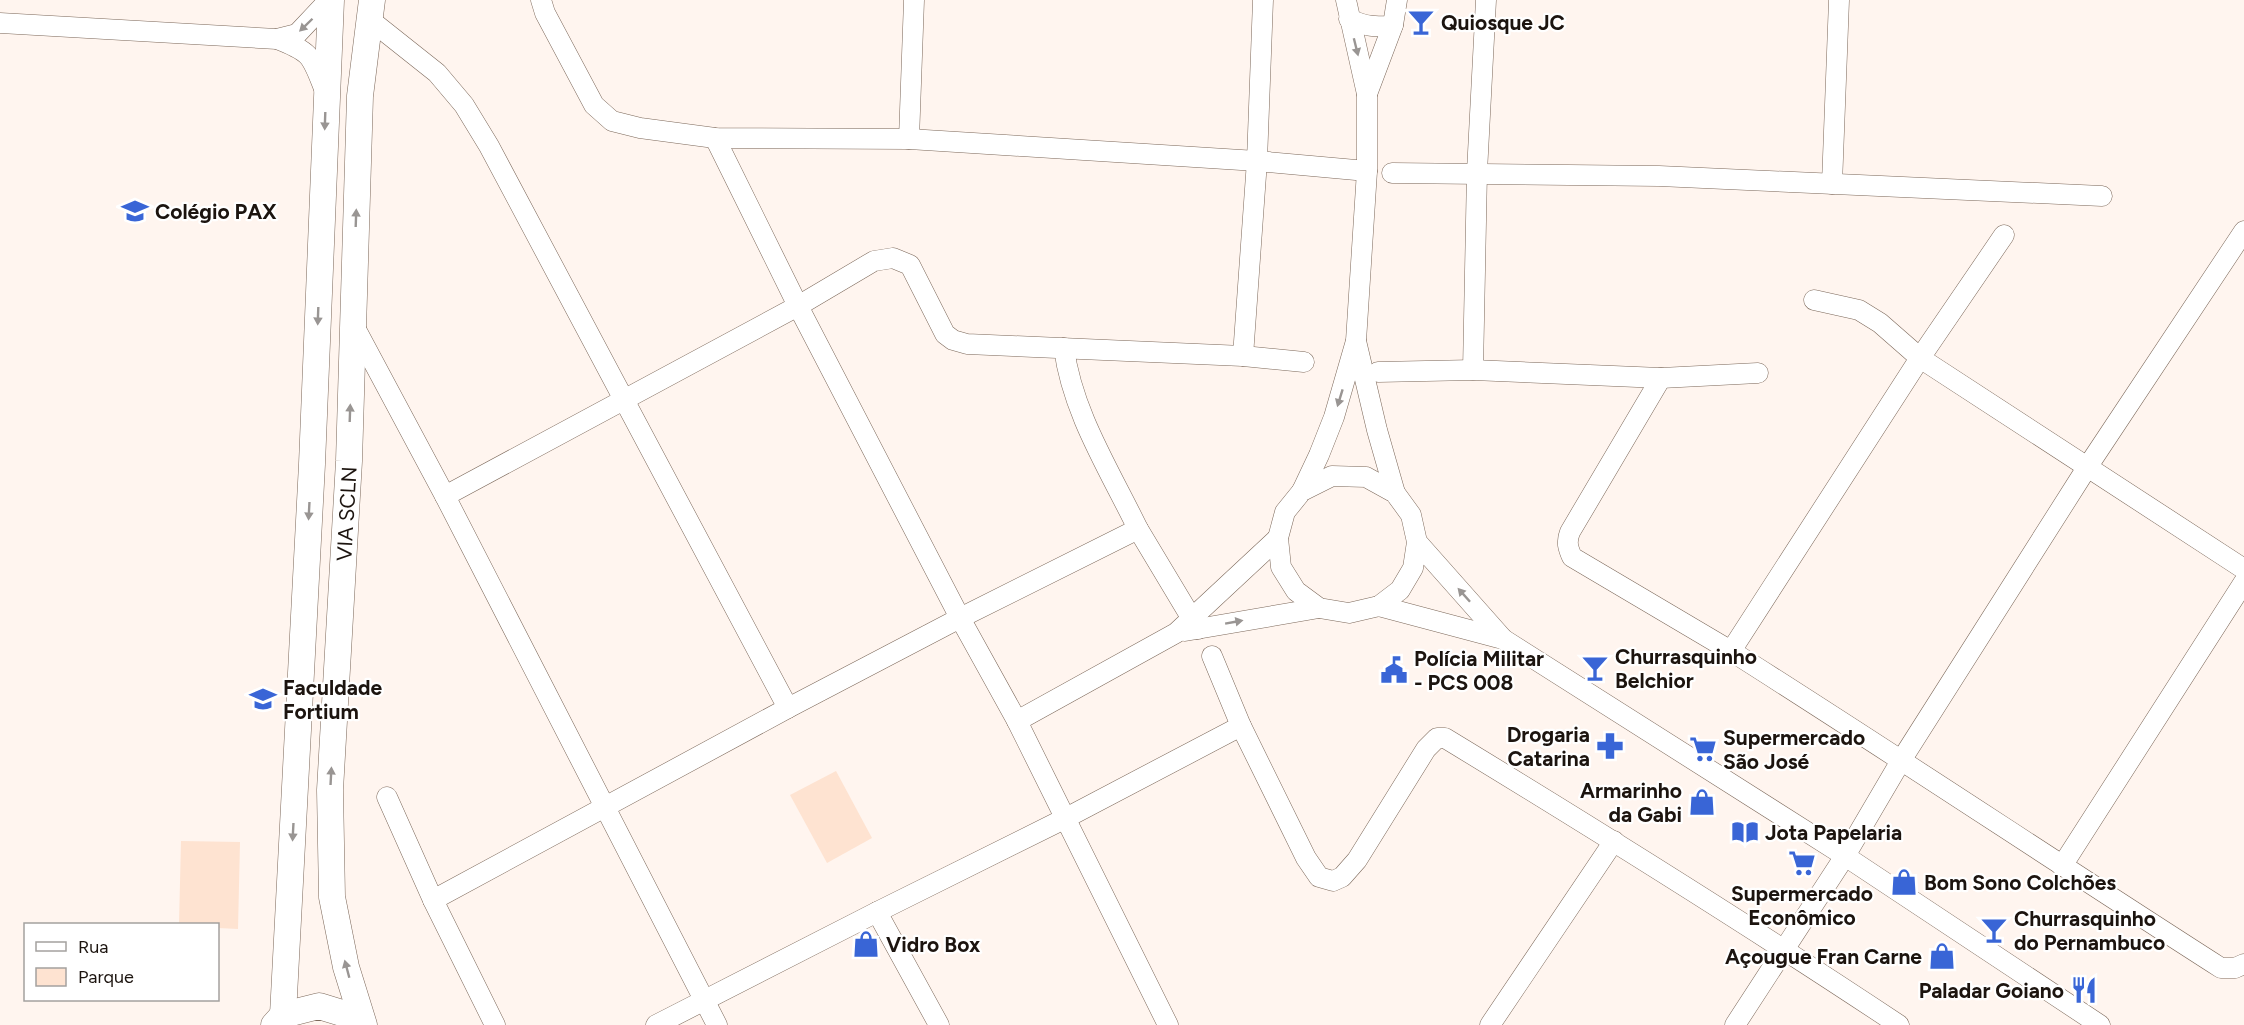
<svg xmlns="http://www.w3.org/2000/svg" width="2244" height="1025" font-family="Figtree,sans-serif">
  <style>
    .green { fill: #fee3d1 }
    .lines { fill: none; stroke-linecap: round; stroke-linejoin: round }
    .minor-casing { stroke: #7c685a; stroke-width: 21 }
    .major-casing { stroke: #7c685a; stroke-width: 27 }
    .minor { stroke: #fff; stroke-width: 20 }
    .major { stroke: #fff; stroke-width: 26 }
    .oneway { fill: #999593 }
    .labels { text-anchor: middle; dominant-baseline: central; stroke-width: 4.5; stroke-linejoin: round; paint-order: stroke }
    .poi-label { font-size: 21px; font-weight: bold; fill: #1c140f; stroke: #fff; text-anchor: start }
    .street-label { font-size: 21px; fill: #1c140f; stroke: #fff }
  </style>
  <rect width="100%" height="100%" fill="#fff5ef"/>
  <!-- green -->
  <g class="green">
    <polygon points="836,771 872,838 827,863 790,795"/>
    <polygon points="181,841 240,842 238,929 218,928 218,924 179,924"/>
  </g>
  <g class="lines">
    <defs>
      <g id="minor">
        <polyline points="541,0 545,13 594,105 612,121 640,128 715,138 909,139 1257,161 1367,171"/>
        <polyline points="369,19 437,73 464,105 489,146 788,708 433,900 387,797"/>
        <path d="M1349 19C1365 26 1376 28 1393 25"/>
        <path d="M0 23 277 39C313 53 311 56 325 91"/>
        <polyline points="277,39 297,34 329,0"/>
        <polyline points="1367,94 1393,25 1397,0"/>
        <polyline points="715,138 798,306 960,618 1017,721 1168,1025"/>
        <polyline points="909,139 914,0"/>
        <polyline points="1392,173 1659,176 2102,196"/>
        <polyline points="1832,184 1839,0"/>
        <path d="M2004 235 1920 358 1731 651C1895 755 2057 863 2221 968H2235L2244 964"/>
        <polyline points="1814,300 1859,310 1880,323 1920,358 2244,569"/>
        <polyline points="353,324 445,496 717,1025"/>
        <polyline points="1356,341 1377,430 1395,493"/>
        <path d="M1064 348C1072 412 1110 471 1138 529"/>
        <polyline points="1243,356 1257,161 1263,0"/>
        <polyline points="1473,370 1477,172 1486,0"/>
        <polyline points="1378,372 1473,370 1661,378 1758,373"/>
        <path d="M1661 378 1570 532C1566 542 1568 548 1572 557L1731 651"/>
        <polyline points="1302,491 1319,455 1334,417 1356,341 1367,171 1367,94 1346,0"/>
        <polyline points="445,496 798,306 874,261 893,258 910,265 945,334 953,340 967,344 1243,356 1304,362"/>
        <polyline points="1417,542 1413,568 1400,590 1379,606 1349,613 1319,608 1296,591 1281,567 1278,538 1285,512 1302,491 1332,476 1366,477 1395,493 1411,515 1417,542 1503,639 1845,856 2100,1025"/>
        <polyline points="1379,606 1503,639"/>
        <polyline points="1185,631 1319,608"/>
        <polyline points="788,708 960,618 1138,529 1198,629"/>
        <polyline points="1017,721 1176,633 1278,538"/>
        <path d="M1241 726 1306 858 1319 877 1333 881 1342 877 1357 860 1426 749 1437 738H1445C1598 831 1750 926 1899 1025"/>
        <polyline points="2062,866 2244,582"/>
        <polyline points="433,900 495,1025"/>
        <polyline points="877,912 939,1025"/>
        <polyline points="656,1025 877,912 1064,819 1241,726 1212,656"/>
        <polyline points="1490,1025 1614,841"/>
        <polyline points="1735,1025 1845,856 1902,759 2088,466 2244,231"/>
      </g>
      <g id="major">
        <polyline points="283,1015 312,464 331,0"/>
        <polyline points="274,1025 283,1015 319,1006 345,1014 358,1025"/>
        <path id="s1" d="M364 1025 346 967 332 897 330 790 349 461 360 96 372 0"/>
      </g>
    </defs>
    <!-- minor casing -->
    <use href="#minor" class="minor-casing"/>
    <!-- major casing -->
    <use href="#major" class="major-casing"/>
    <!-- minor -->
    <use href="#minor" class="minor"/>
    <!-- major -->
    <use href="#major" class="major"/>
  </g>
  <!-- one-way arrows -->
  <defs><path id="oneway-solid" d="M-6-.8H1V-3.2L6.5 0L1 3.2V.8H-6Z" transform="scale(1.5)"/></defs>
  <g class="oneway">
    <use href="#oneway-solid" transform="translate(306 25) rotate(136)"/>
    <use href="#oneway-solid" transform="translate(1356 47) rotate(76)"/>
    <use href="#oneway-solid" transform="translate(325 121) rotate(92)"/>
    <use href="#oneway-solid" transform="translate(356 218) rotate(-88)"/>
    <use href="#oneway-solid" transform="translate(318 316) rotate(92)"/>
    <use href="#oneway-solid" transform="translate(1340 398) rotate(107)"/>
    <use href="#oneway-solid" transform="translate(350 413) rotate(-88)"/>
    <use href="#oneway-solid" transform="translate(309 511) rotate(93)"/>
    <use href="#oneway-solid" transform="translate(1464 595) rotate(-132)"/>
    <use href="#oneway-solid" transform="translate(1234 622) rotate(-10)"/>
    <use href="#oneway-solid" transform="translate(331 776) rotate(-87)"/>
    <use href="#oneway-solid" transform="translate(293 832) rotate(93)"/>
    <use href="#oneway-solid" transform="translate(347 969) rotate(-105)"/>
  </g>
  <!-- icons -->
  <defs>
    <symbol id="bar-bare" viewBox="-9 -9 18 18"><path d="M-6-5H6L.8 .8V4.5H3.5V6h-7V4.5H-.8V.8Z" fill="#3965d6" stroke="#fff" stroke-width="2.5" paint-order="stroke"/></symbol>
    <symbol id="university-bare" viewBox="-9 -9 18 18"><path d="M0-5L7-2L0 1L-7-2ZM-4 1L0 2.5L4 1V4Q0 6-4 4Z" fill="#3965d6" stroke="#fff" stroke-width="2.5" paint-order="stroke"/></symbol>
    <symbol id="civic-bare" viewBox="-9 -9 18 18"><path d="M-.6-6.5H3V-4.5H.6V-3L4-1V1h2V6H-6V1h2V-1L-.6-3ZM-1.2 2.5V6h2.4V2.5Z" fill="#3965d6" stroke="#fff" stroke-width="2.5" paint-order="stroke"/></symbol>
    <symbol id="pharmacy-bare" viewBox="-9 -9 18 18"><path d="M-2-6h4v4h4v4h-4v4h-4v-4h-4v-4h4Z" fill="#3965d6" stroke="#fff" stroke-width="2.5" paint-order="stroke"/></symbol>
    <symbol id="supermarket-bare" viewBox="-9 -9 18 18"><path d="M-6-5.5h2.5l.6 2H6L4.5 2H-2.5L-4.4-4H-6ZM-1.5 3.2a1.3 1.3 0 1 0 .1 0ZM3 3.2a1.3 1.3 0 1 0 .1 0Z" fill="#3965d6" stroke="#fff" stroke-width="2.5" paint-order="stroke"/></symbol>
    <symbol id="shop-bare" viewBox="-9 -9 18 18"><path d="M-5-2.5h2.3a2.7 3.5 0 0 1 5.4 0H5L5.5 6h-11ZM-1.5-2.5h3a1.5 2.3 0 0 0-3 0Z" fill="#3965d6" stroke="#fff" stroke-width="2.5" paint-order="stroke"/></symbol>
    <symbol id="library-bare" viewBox="-9 -9 18 18"><path d="M-6-4Q-3-5.5-.7-3.5V5Q-3 3-6 4ZM6-4Q3-5.5 .7-3.5V5Q3 3 6 4Z" fill="#3965d6" stroke="#fff" stroke-width="2.5" paint-order="stroke"/></symbol>
    <symbol id="restaurant-bare" viewBox="-9 -9 18 18"><path d="M-5-6h1v4h1v-4h1v4h1v-4h1v5L-1.5 .5V6h-2V.5L-5-1ZM5-6V6H3V1.5H1.5Q1.5-4 5-6Z" fill="#3965d6" stroke="#fff" stroke-width="2.5" paint-order="stroke"/></symbol>
  </defs>
  <g fill-rule="evenodd">
    <use href="#bar-bare" x="1402" y="3" width="38" height="38"/>
    <use href="#university-bare" x="116" y="192" width="38" height="38"/>
    <use href="#bar-bare" x="1576" y="649" width="38" height="38"/>
    <use href="#civic-bare" x="1375" y="651" width="38" height="38"/>
    <use href="#university-bare" x="244" y="680" width="38" height="38"/>
    <use href="#pharmacy-bare" x="1591" y="727" width="38" height="38"/>
    <use href="#supermarket-bare" x="1684" y="730" width="38" height="38"/>
    <use href="#shop-bare" x="1683" y="783" width="38" height="38"/>
    <use href="#library-bare" x="1726" y="813" width="38" height="38"/>
    <use href="#supermarket-bare" x="1783" y="844" width="38" height="38"/>
    <use href="#shop-bare" x="1885" y="863" width="38" height="38"/>
    <use href="#bar-bare" x="1975" y="911" width="38" height="38"/>
    <use href="#shop-bare" x="847" y="925" width="38" height="38"/>
    <use href="#shop-bare" x="1923" y="937" width="38" height="38"/>
    <use href="#restaurant-bare" x="2065" y="971" width="38" height="38"/>
  </g>
  <g class="labels">
    <!-- poi labels -->
    <g class="poi-label">
      <text x="1441" y="22">Quiosque JC</text>
      <text x="155" y="211">Colégio PAX</text>
      <text x="1615" y="656">Churrasquinho<tspan x="1615" dy="24">Belchior</tspan></text>
      <text x="1414" y="658">Polícia Militar<tspan x="1414" dy="24">- PCS 008</tspan></text>
      <text x="283" y="687">Faculdade<tspan x="283" dy="24">Fortium</tspan></text>
      <text x="1590" y="734" text-anchor="end">Drogaria<tspan x="1590" dy="24">Catarina</tspan></text>
      <text x="1723" y="737">Supermercado<tspan x="1723" dy="24">São José</tspan></text>
      <text x="1682" y="790" text-anchor="end">Armarinho<tspan x="1682" dy="24">da Gabi</tspan></text>
      <text x="1765" y="832">Jota Papelaria</text>
      <text x="1924" y="882">Bom Sono Colchões</text>
      <text x="1802" y="893" text-anchor="middle">Supermercado<tspan x="1802" dy="24">Econômico</tspan></text>
      <text x="2014" y="918">Churrasquinho<tspan x="2014" dy="24">do Pernambuco</tspan></text>
      <text x="886" y="944">Vidro Box</text>
      <text x="1922" y="956" text-anchor="end">Açougue Fran Carne</text>
      <text x="2064" y="990" text-anchor="end">Paladar Goiano</text>
    </g>
    <!-- street labels -->
    <g class="street-label">
      <text stroke="none"><textPath href="#s1" startOffset="516">VIA SCLN</textPath></text>
    </g>
  </g>
  <!-- legend -->
  <rect x="24" y="923" width="195" height="78" fill="#ffffff" stroke="#a4a19f" stroke-width="1.5"/>
  <rect x="36" y="942" width="30" height="9" fill="#ffffff" stroke="#a4a19f" stroke-width="1.5"/>
  <text x="78" y="953" font-size="18" fill="#1c140f">Rua</text>
  <rect x="36" y="968" width="30" height="18" fill="#fee3d1" stroke="#a4a19f" stroke-width="1.5"/>
  <text x="78" y="983" font-size="18" fill="#1c140f">Parque</text>
</svg>
